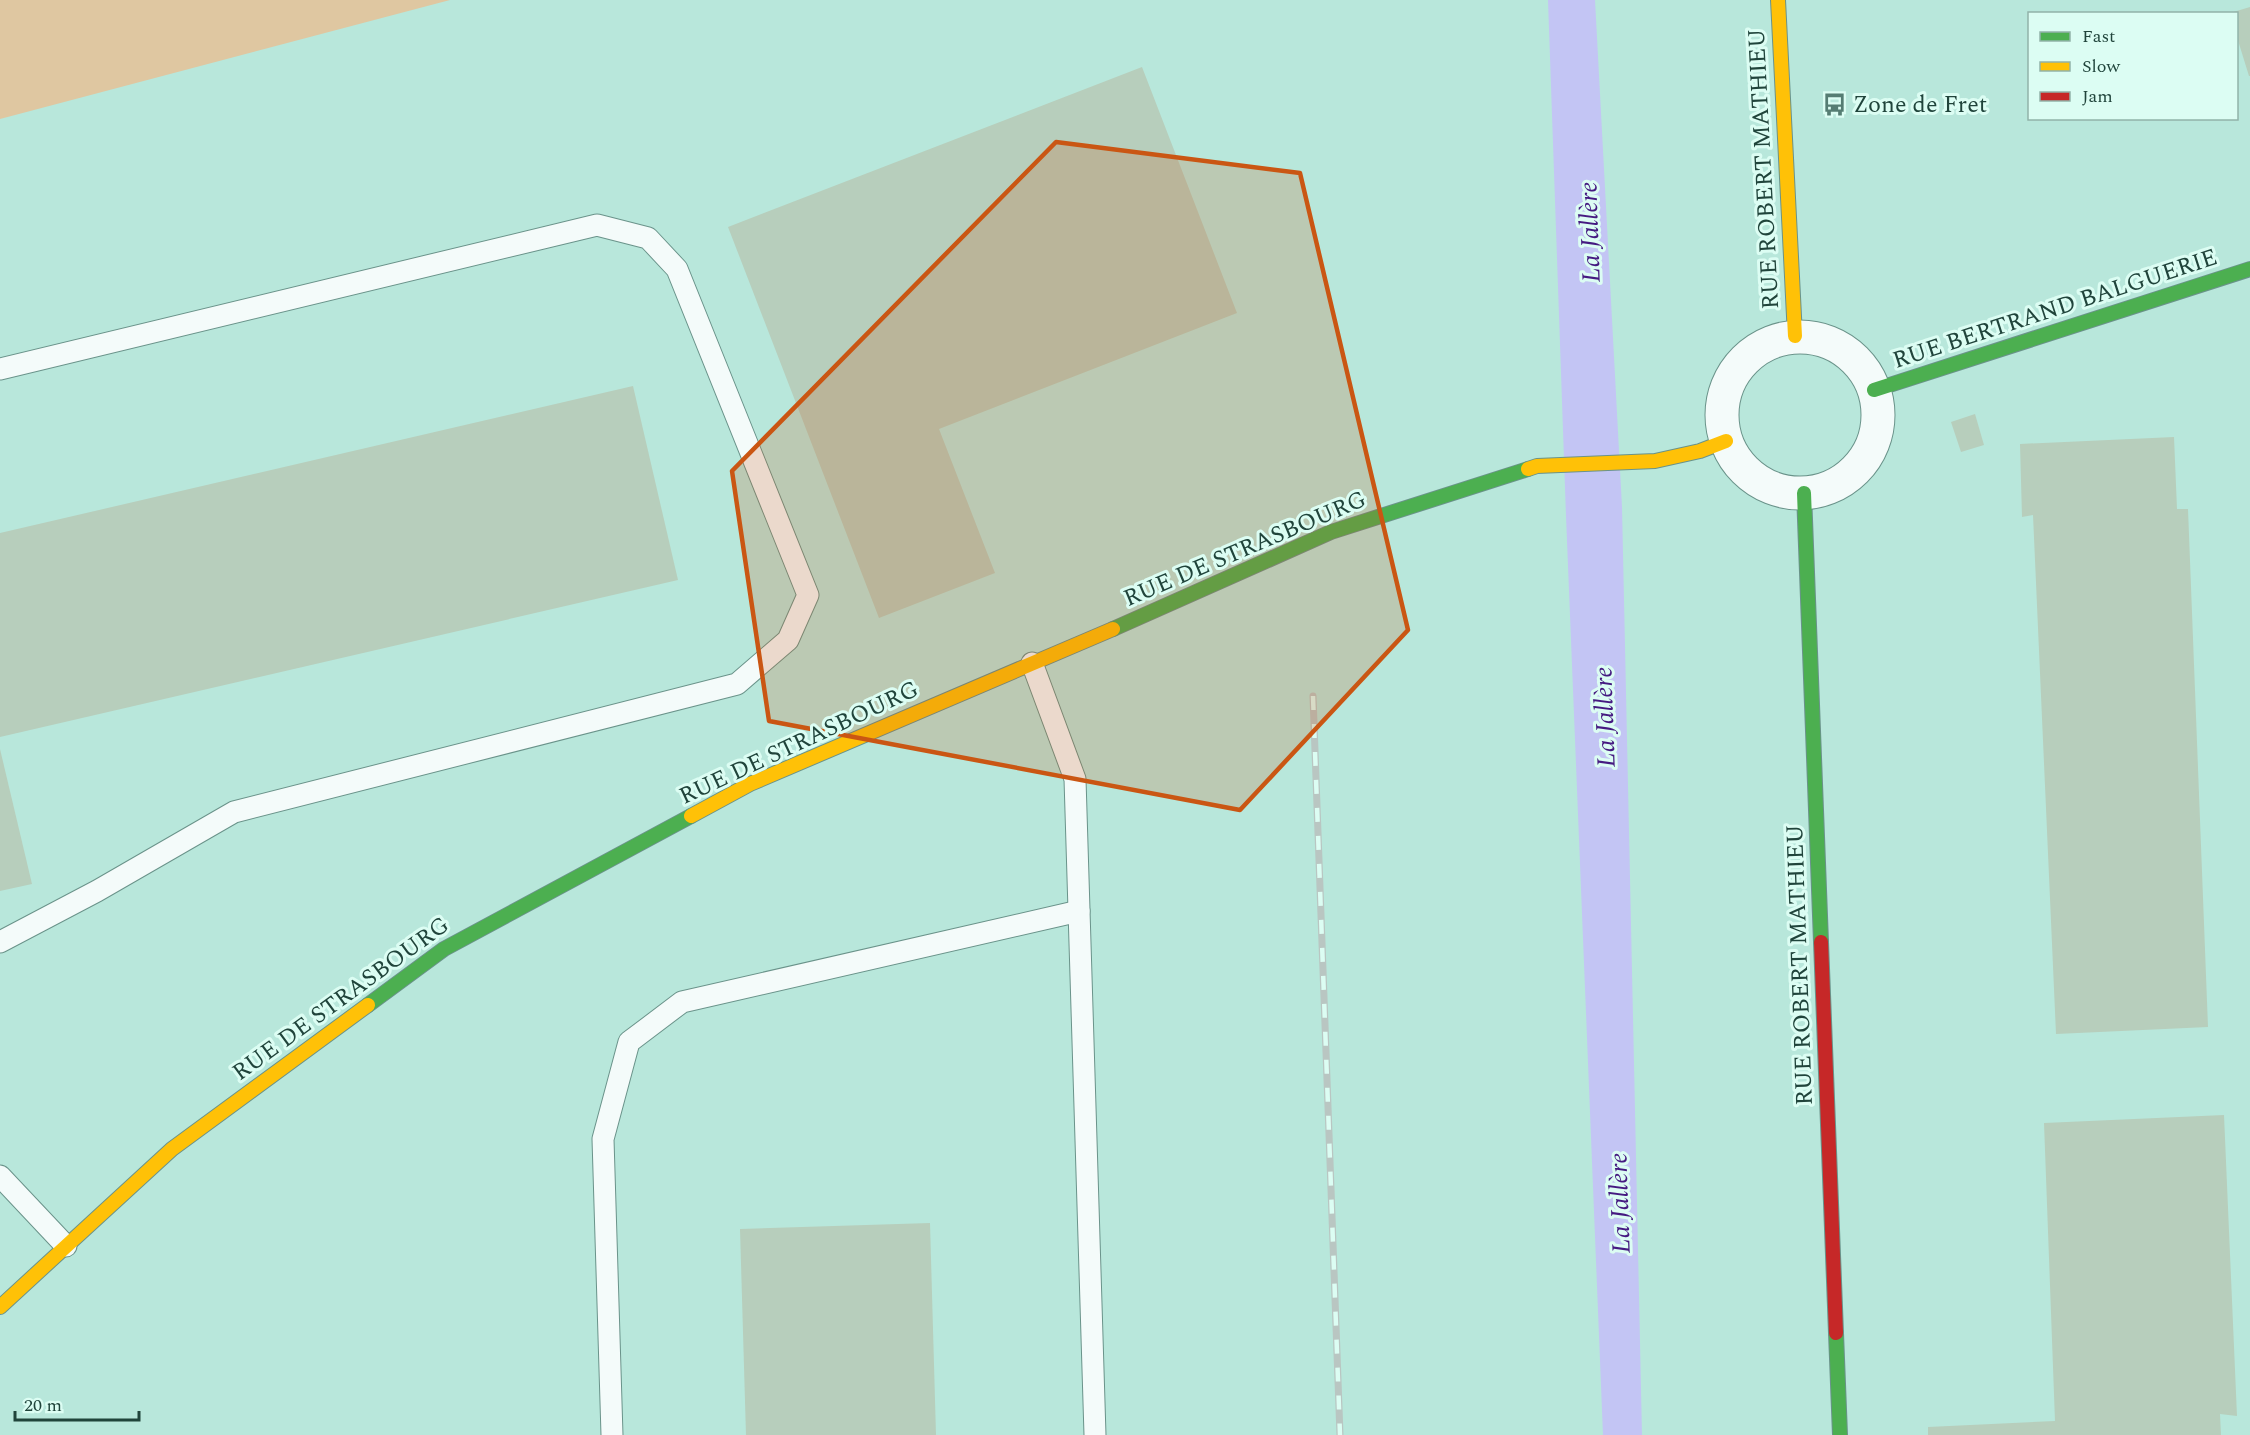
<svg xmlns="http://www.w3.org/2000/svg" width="2250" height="1435" font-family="Spectral,serif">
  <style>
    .green { fill: #dfc7a1 }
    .water { fill: #c3c5f4 }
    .building { fill: #b7cebc }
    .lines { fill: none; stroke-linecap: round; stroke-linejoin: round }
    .lane-casing { stroke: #6a938a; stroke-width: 23 }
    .street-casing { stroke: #6a938a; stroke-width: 35 }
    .fast-casing { stroke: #6a938a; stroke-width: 16 }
    .slow-casing { stroke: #6a938a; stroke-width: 16 }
    .jam-casing { stroke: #6a938a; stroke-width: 16 }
    .lane { stroke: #f4fbfa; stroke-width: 21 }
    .street { stroke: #f4fbfa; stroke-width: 33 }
    .fast { stroke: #4caf50; stroke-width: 14 }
    .slow { stroke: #ffc107; stroke-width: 14 }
    .jam { stroke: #c62828; stroke-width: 14 }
    .rail-casing { stroke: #b9c6c2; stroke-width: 7 }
    .rail { stroke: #dcfdf3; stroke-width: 4.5; stroke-dasharray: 14; stroke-linecap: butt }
    .marked { fill: #ca5613; fill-opacity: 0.2; stroke: #ca5613; stroke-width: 4.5; stroke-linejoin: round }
    .labels { text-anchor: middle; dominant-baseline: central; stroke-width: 6; stroke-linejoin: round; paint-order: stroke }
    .poi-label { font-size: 24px; fill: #20443b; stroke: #dcfdf3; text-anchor: start }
    .street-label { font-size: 24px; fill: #20443b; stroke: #dcfdf3 }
    .water-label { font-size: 26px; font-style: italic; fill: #451a81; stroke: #dcfdf3 }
  </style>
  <rect width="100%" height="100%" fill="#b8e7db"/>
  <!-- green -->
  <polygon class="green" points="0,0 450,0 0,119"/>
  <!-- water -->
  <polygon class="water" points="1548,0 1595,0 1622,507 1642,1435 1603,1435 1566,516"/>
  <!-- building -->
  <g class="building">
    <polygon points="2250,7 2250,76 2249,76 2236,34 2236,14 2230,13"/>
    <polygon points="1142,67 1237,313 939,429 995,573 879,618 728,227"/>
    <polygon points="633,386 678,580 0,737 0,533"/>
    <polygon points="1975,414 1984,445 1961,452 1951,422"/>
    <polygon points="2174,437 2177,509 2188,509 2208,1027 2056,1034 2033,515 2022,517 2020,444"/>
    <polygon points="0,749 32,884 0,891"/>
    <polygon points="2224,1115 2237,1416 2220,1414 2221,1435 1928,1435 1928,1427 2055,1421 2044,1123"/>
    <polygon points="930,1223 936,1435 746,1435 740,1229"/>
  </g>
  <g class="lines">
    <defs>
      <g id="lane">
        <polyline points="0,369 597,225 648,238 677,269 808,595 788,640 737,684 234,812 97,891 0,942"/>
        <polyline points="1032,663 1075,779 1095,1435"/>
        <polyline points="0,1176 66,1246"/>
        <polyline points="612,1435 603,1139 629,1042 682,1002 1079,911"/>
      </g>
      <circle id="street" cx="1800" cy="415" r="78"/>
      <g id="fast">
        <polyline points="1874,390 2250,269"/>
        <polyline points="1804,493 1821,942"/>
        <polyline points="1113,629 1331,532 1528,469"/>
        <polyline points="368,1005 444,949 691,816"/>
        <polyline points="1836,1333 1840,1435"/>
      </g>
      <g id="slow">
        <polyline points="1778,0 1795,336"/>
        <polyline points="1528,469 1537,466 1655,461 1700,451 1726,441"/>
        <polyline points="691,816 750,784 1113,629"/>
        <polyline points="0,1307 172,1149 368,1005"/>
      </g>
      <polyline id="jam" points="1821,942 1836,1333"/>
    </defs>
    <!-- lane casing -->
    <use href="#lane" class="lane-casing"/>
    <!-- street casing -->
    <use href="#street" class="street-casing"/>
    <!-- fast casing -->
    <use href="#fast" class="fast-casing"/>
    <!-- slow casing -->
    <use href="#slow" class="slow-casing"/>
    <!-- jam casing -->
    <use href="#jam" class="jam-casing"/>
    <!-- lane -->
    <use href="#lane" class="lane"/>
    <!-- street -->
    <use href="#street" class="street"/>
    <!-- fast -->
    <use href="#fast" class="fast"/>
    <!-- slow -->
    <use href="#slow" class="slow"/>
    <!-- jam -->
    <use href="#jam" class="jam"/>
    <defs>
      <polyline id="rail" points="1313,696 1340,1435"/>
    </defs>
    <!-- rail casing -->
    <use href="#rail" class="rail-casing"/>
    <!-- rail -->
    <use href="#rail" class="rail"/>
  </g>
  <!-- marked area -->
  <path class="marked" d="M1056 142 1300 173 1408 630 1240 810 769 721 732 471Z"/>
  <!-- icons -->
  <defs>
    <symbol id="bus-bare" viewBox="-9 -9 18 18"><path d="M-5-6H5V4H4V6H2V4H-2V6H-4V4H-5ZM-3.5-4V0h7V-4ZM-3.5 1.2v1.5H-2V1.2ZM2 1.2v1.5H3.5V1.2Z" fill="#557d73" stroke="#dcfdf3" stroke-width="2.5" paint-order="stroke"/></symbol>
  </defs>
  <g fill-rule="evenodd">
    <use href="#bus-bare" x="1818" y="88" width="33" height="33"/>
  </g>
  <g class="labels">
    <!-- poi labels -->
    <g class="poi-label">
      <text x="1853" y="105">Zone de Fret</text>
    </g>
    <!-- street labels -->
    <g class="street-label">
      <text transform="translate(1764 169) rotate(-93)">RUE ROBERT MATHIEU</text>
      <text transform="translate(2055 309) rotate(-18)">RUE BERTRAND BALGUERIE</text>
      <text transform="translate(1245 549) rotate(-23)">RUE DE STRASBOURG</text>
      <text transform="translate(799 743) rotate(-25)">RUE DE STRASBOURG</text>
      <text transform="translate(1800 965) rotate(-92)">RUE ROBERT MATHIEU</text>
      <text transform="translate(341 999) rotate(-36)">RUE DE STRASBOURG</text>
    </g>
    <!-- water labels -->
    <g class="water-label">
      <text transform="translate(1590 232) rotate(-92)">La Jallère</text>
      <text transform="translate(1605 717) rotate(-92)">La Jallère</text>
      <text transform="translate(1620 1203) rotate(-92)">La Jallère</text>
    </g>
  </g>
  <!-- legend -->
  <rect x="2028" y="12" width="210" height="108" fill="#dcfdf3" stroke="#91b3a9" stroke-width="1.5"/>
  <rect x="2040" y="32" width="30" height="9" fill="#4caf50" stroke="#91b3a9" stroke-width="1.5"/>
  <text x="2082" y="42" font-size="18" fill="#20443b">Fast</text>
  <rect x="2040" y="62" width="30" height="9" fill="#ffc107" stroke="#91b3a9" stroke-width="1.5"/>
  <text x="2082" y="72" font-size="18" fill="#20443b">Slow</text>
  <rect x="2040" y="92" width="30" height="9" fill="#c62828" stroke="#91b3a9" stroke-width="1.5"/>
  <text x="2082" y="102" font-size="18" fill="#20443b">Jam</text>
  <!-- scale -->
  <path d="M15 1411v9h124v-9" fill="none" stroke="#20443b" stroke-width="3"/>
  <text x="24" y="1411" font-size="18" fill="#20443b" stroke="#dcfdf3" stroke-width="4.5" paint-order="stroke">20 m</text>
</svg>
